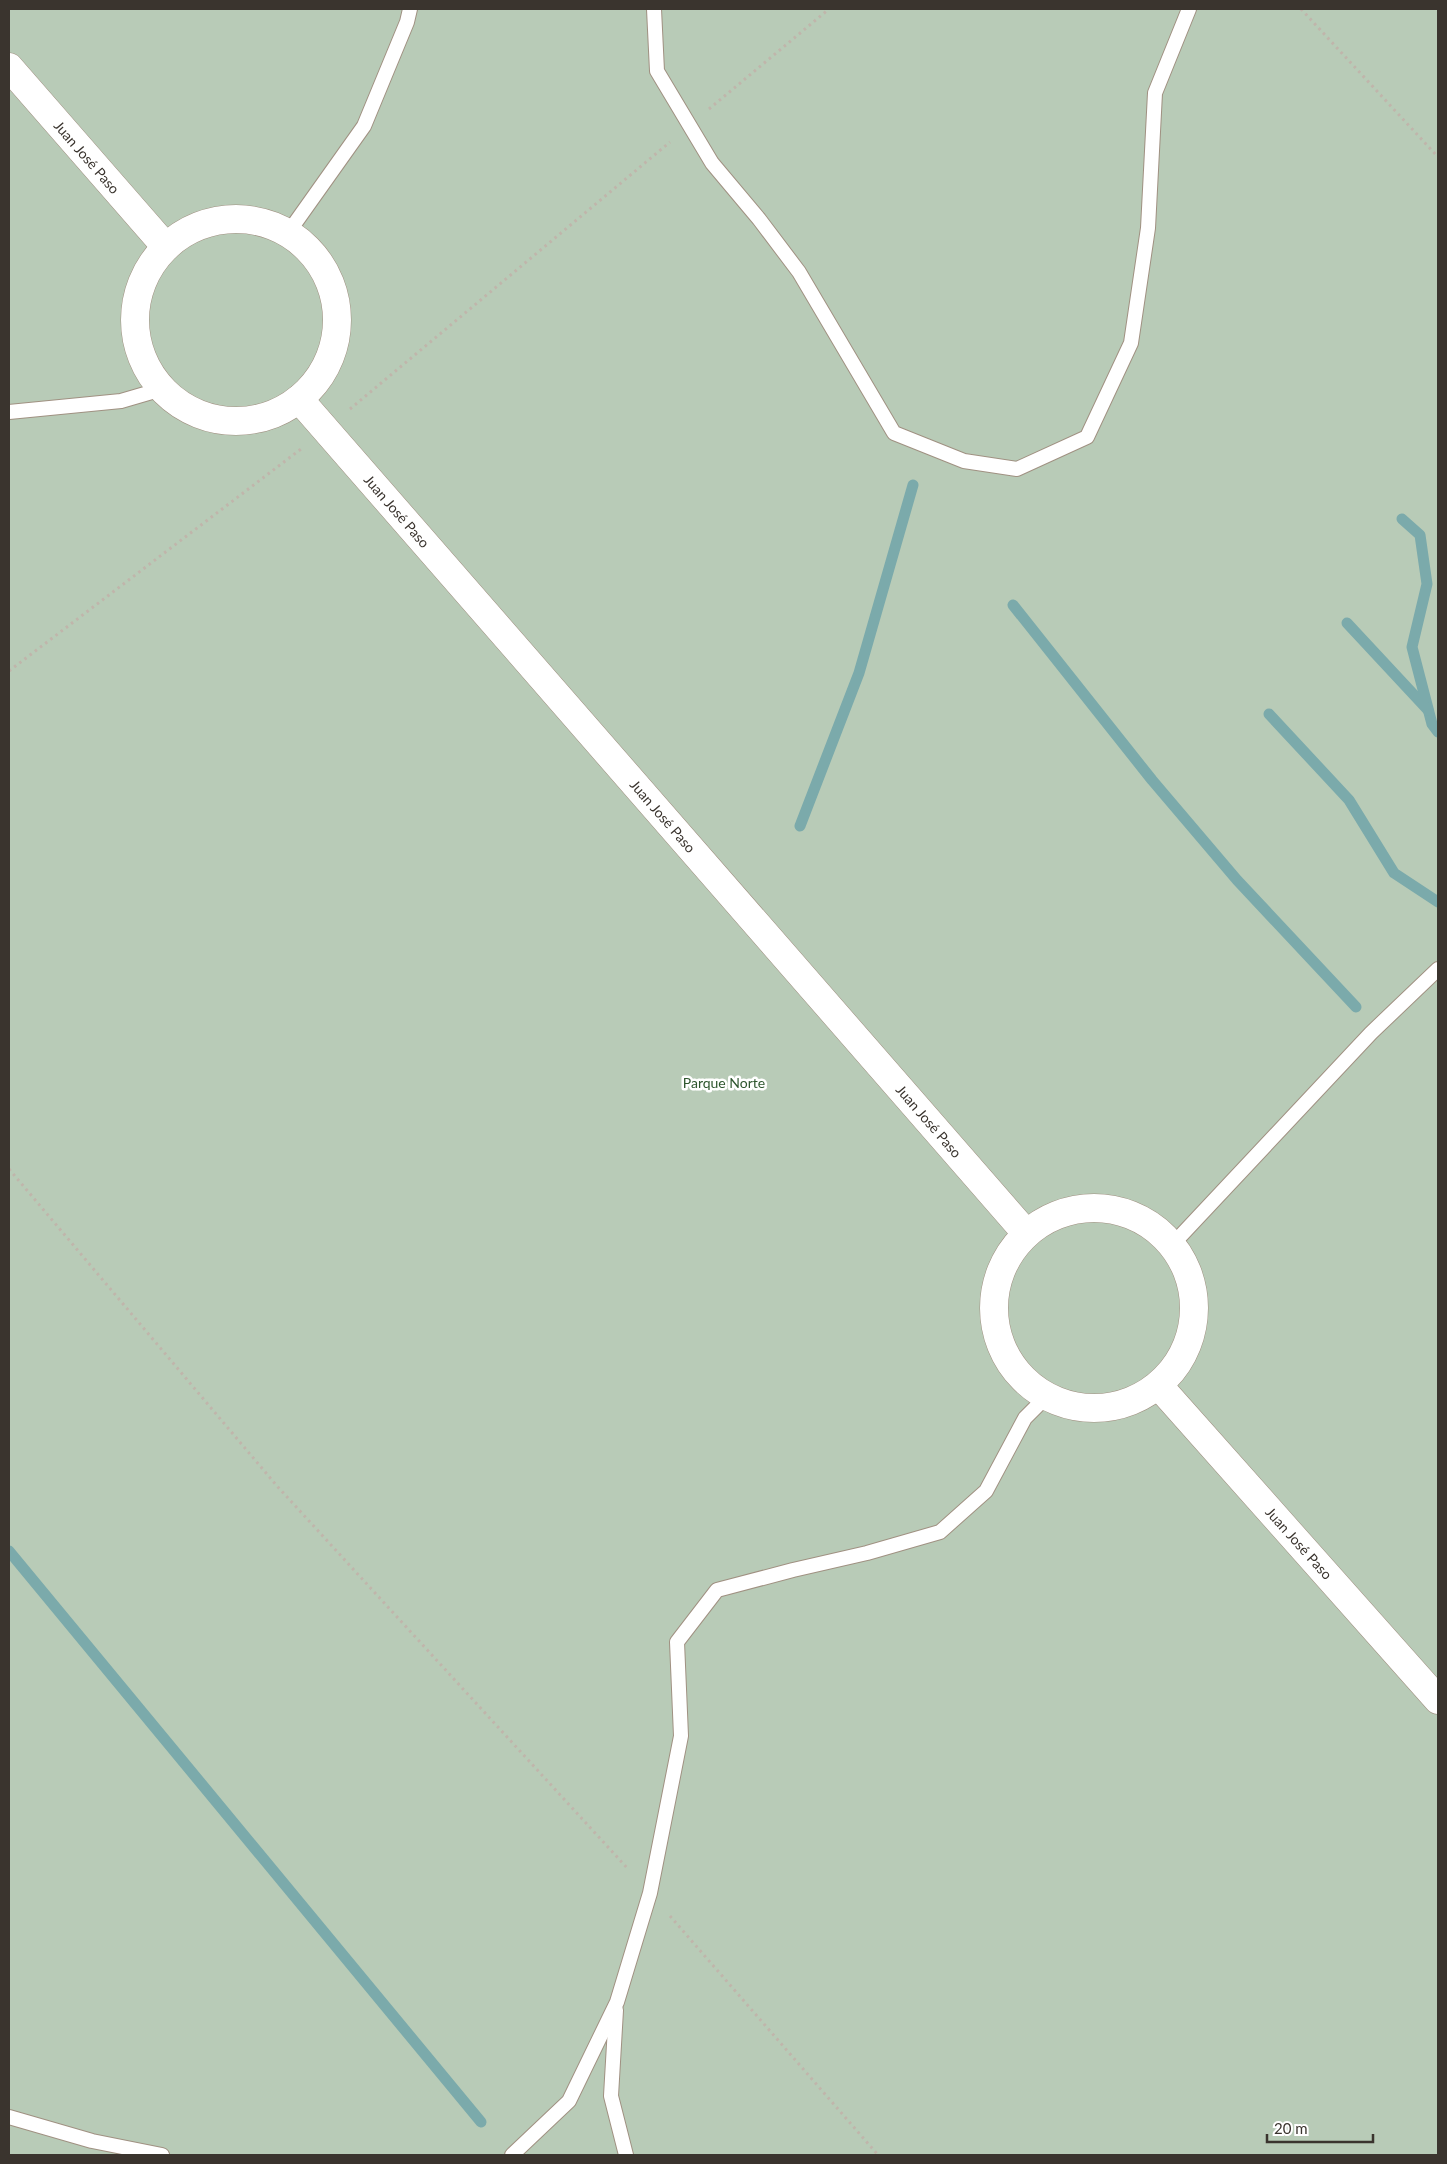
<svg xmlns="http://www.w3.org/2000/svg" width="1447" height="2164" font-family="Lato,sans-serif">
  <style>
    .green { fill: #b8cbb7 }
    .lines { fill: none; stroke-linecap: round; stroke-linejoin: round }
    .stream { stroke: #7baaab; stroke-width: 11 }
    .service-casing { stroke: #a09182; stroke-width: 16 }
    .minor-casing { stroke: #a09182; stroke-width: 29 }
    .path { stroke: #c0b5ab; stroke-width: 3; stroke-dasharray: 2.5 4; stroke-linecap: butt }
    .service { stroke: #fff; stroke-width: 14 }
    .minor { stroke: #fff; stroke-width: 28 }
    .labels { text-anchor: middle; dominant-baseline: central; stroke-width: 5; stroke-linejoin: round; paint-order: stroke }
    .street-label { font-size: 14px; fill: #3a342e; stroke: #fff }
    .park-label { font-size: 14px; fill: #2e562e; stroke: #fff }
  </style>
  <rect width="100%" height="100%" fill="#fdf0e3"/>
  <!-- green -->
  <rect class="green" x="9" y="9" width="1429" height="2146"/>
  <g class="lines">
    <!-- stream -->
    <g class="stream">
      <polyline points="1402,519 1420,535 1427,584 1412,647 1432,724 1438,732"/>
      <polyline points="1013,605 1152,780 1237,880 1356,1007"/>
      <polyline points="1347,623 1428,710"/>
      <polyline points="1269,714 1349,800 1394,873 1438,902"/>
      <polyline points="800,826 859,673 913,485"/>
      <polyline points="9,1551 481,2122"/>
    </g>
    <defs>
      <g id="service">
        <polyline points="654,9 657,71 712,163 759,219 799,272 894,433 964,461 1017,469 1087,437 1131,343 1148,228 1155,93 1189,9"/>
        <polyline points="288,233 364,126 407,22 410,9"/>
        <polyline points="9,412 121,401 162,389"/>
        <polyline points="1173,1244 1371,1033 1438,969"/>
        <polyline points="616,2010 611,2096 626,2155"/>
        <polyline points="9,2117 92,2141 162,2155"/>
        <polyline points="512,2155 569,2101 617,2002 650,1893 681,1736 677,1642 717,1590 793,1570 867,1553 940,1532 986,1491 1025,1418 1047,1396"/>
      </g>
      <g id="minor">
        <polyline points="9,67 166,247"/>
        <circle cx="236" cy="320" r="101"/>
        <polyline points="299,399 1026,1233"/>
        <circle cx="1094" cy="1308" r="100"/>
        <polyline points="1159,1386 1438,1700"/>
      </g>
    </defs>
    <!-- service casing -->
    <use href="#service" class="service-casing"/>
    <!-- minor casing -->
    <use href="#minor" class="minor-casing"/>
    <!-- path -->
    <g class="path">
      <polyline points="1301,9 1438,157"/>
      <polyline points="709,109 829,9"/>
      <polyline points="350,409 670,142"/>
      <polyline points="9,671 301,449"/>
      <polyline points="9,1169 277,1486 629,1870"/>
      <polyline points="670,1916 878,2155"/>
    </g>
    <!-- service -->
    <use href="#service" class="service"/>
    <!-- minor -->
    <use href="#minor" class="minor"/>
  </g>
  <g class="labels">
    <!-- street labels -->
    <g class="street-label">
      <text transform="translate(87 157) rotate(49)">Juan José Paso</text>
      <text transform="translate(397 511) rotate(49)">Juan José Paso</text>
      <text transform="translate(663 816) rotate(49)">Juan José Paso</text>
      <text transform="translate(929 1121) rotate(49)">Juan José Paso</text>
      <text transform="translate(1299 1543) rotate(48)">Juan José Paso</text>
    </g>
    <!-- park labels -->
    <g class="park-label">
      <text x="724" y="1082">Parque Norte</text>
    </g>
  </g>
  <!-- border -->
  <rect width="1447" height="2164" fill="none" stroke="#3a342e" stroke-width="20"/>
  <!-- scale -->
  <path d="M1267 2134v8h106v-8" fill="none" stroke="#3a342e" stroke-width="2.5"/>
  <text x="1274" y="2134" font-size="15" fill="#3a342e" stroke="#ffffff" stroke-width="4" paint-order="stroke">20 m</text>
</svg>
